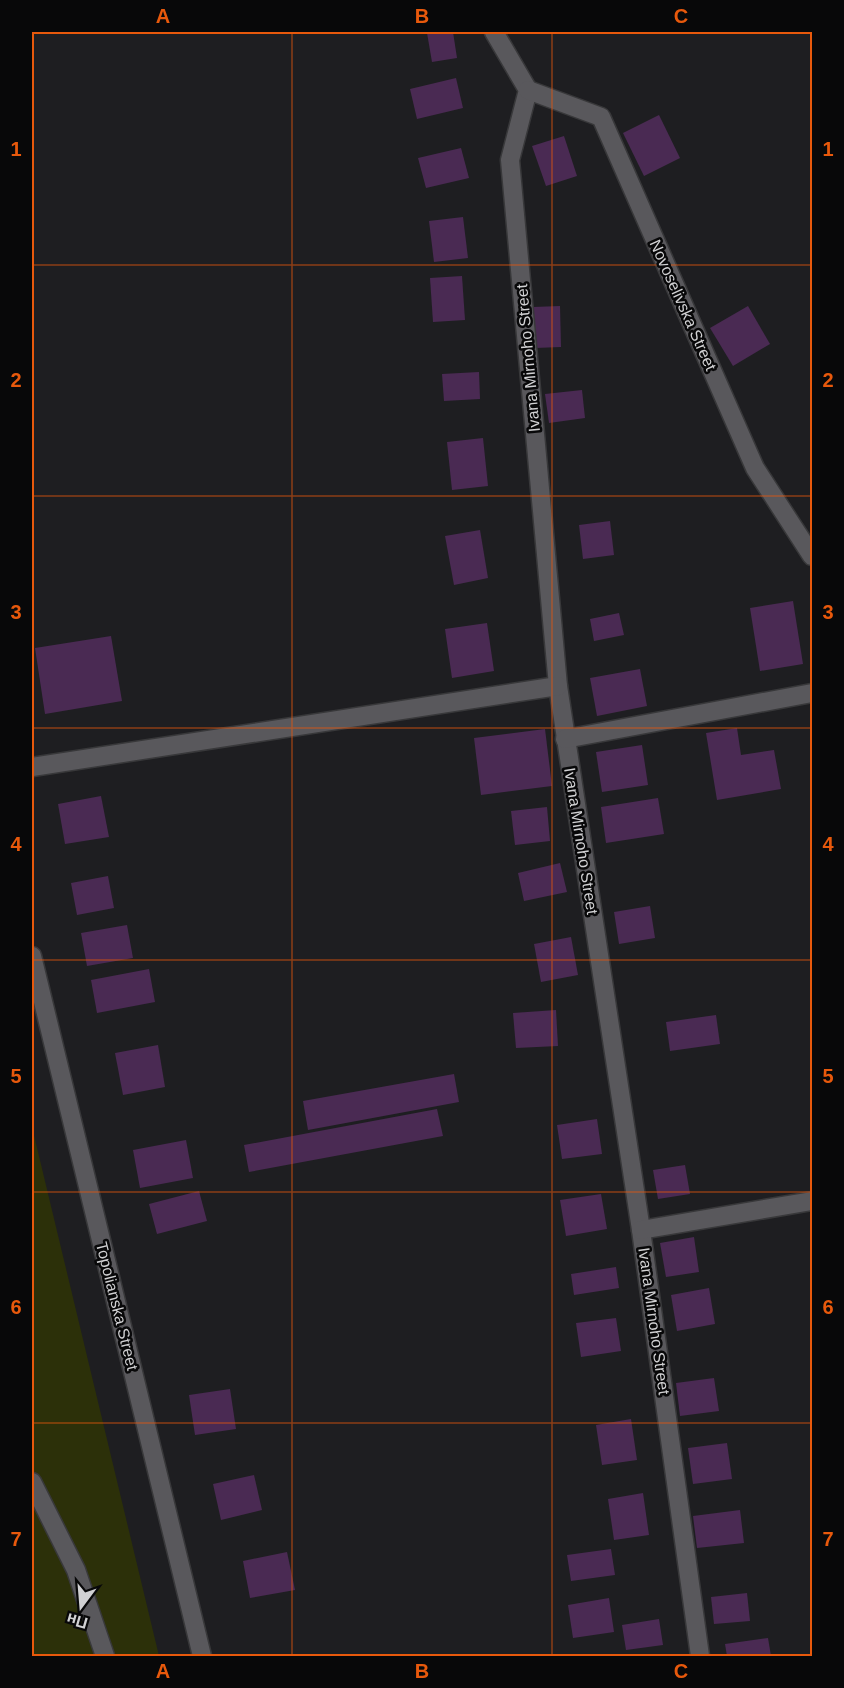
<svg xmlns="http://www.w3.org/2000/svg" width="844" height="1688" font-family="Helvetica,sans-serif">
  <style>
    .green { fill: #2c3009 }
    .building { fill: #4a2a53 }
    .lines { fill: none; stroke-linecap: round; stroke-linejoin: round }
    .minor-casing { stroke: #38383a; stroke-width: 21 }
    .minor { stroke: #59585c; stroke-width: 18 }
    .grid { fill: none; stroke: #e8590c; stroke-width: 1.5; stroke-opacity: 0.55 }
    .labels { text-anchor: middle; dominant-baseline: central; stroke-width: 5; stroke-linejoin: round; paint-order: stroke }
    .street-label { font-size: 16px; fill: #d1d1d3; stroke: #080809 }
    .neatline { fill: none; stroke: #e8590c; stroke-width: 2 }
    .grid-label { font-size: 20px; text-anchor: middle; font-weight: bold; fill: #e8590c }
  </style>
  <rect width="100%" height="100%" fill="#1e1e21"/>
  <!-- green -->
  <polygon class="green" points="32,1127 159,1656 32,1656"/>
  <!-- building -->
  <g class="building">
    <polygon points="440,32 453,32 457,58 432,62 427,33"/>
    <polygon points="456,78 463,108 417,119 410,89"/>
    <polygon points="659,115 680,158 644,176 623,133"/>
    <polygon points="564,136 577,176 546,186 532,146"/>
    <polygon points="461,148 469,178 426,188 418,158"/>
    <polygon points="463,217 468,258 434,262 429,221"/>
    <polygon points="462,276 465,320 433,322 430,278"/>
    <polygon points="560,306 561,347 535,348 533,307"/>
    <polygon points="748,306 770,344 733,366 710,328"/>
    <polygon points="479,372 480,399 444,401 442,374"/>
    <polygon points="582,390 585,418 549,423 545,394"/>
    <polygon points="483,438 488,486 452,490 447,442"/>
    <polygon points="610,521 614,555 583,559 579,525"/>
    <polygon points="480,530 488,578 454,585 445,536"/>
    <polygon points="793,601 803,664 760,671 750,608"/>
    <polygon points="619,613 624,635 594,641 590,619"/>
    <polygon points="487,623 494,671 452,678 445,629"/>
    <polygon points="111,636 122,701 45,714 35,648"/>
    <polygon points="640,669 647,706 597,716 590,678"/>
    <polygon points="737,728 741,755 774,750 781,789 717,800 706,733"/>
    <polygon points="545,729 552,786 481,795 474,738"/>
    <polygon points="642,745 648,785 602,792 596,752"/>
    <polygon points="101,796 109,837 65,844 58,804"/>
    <polygon points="658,798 664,834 606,843 601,807"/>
    <polygon points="547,807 550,841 515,845 511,811"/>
    <polygon points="560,863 567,892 524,901 518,873"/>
    <polygon points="108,876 114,908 77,915 71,883"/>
    <polygon points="650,906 655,938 619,944 614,912"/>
    <polygon points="127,925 133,958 87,966 81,933"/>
    <polygon points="571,937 578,975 541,982 534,944"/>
    <polygon points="149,969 155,1002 97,1013 91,980"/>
    <polygon points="556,1010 558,1046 516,1048 513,1013"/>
    <polygon points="716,1015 720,1044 670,1051 666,1022"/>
    <polygon points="158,1045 165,1087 123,1095 115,1053"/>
    <polygon points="454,1074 459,1102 308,1130 303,1101"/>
    <polygon points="437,1109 443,1136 249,1172 244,1145"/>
    <polygon points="597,1119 602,1154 562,1159 557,1125"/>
    <polygon points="186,1140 193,1178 140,1188 133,1150"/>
    <polygon points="685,1165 690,1194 658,1199 653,1170"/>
    <polygon points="199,1191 207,1221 157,1234 149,1204"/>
    <polygon points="601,1194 607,1229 566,1236 560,1200"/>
    <polygon points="694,1237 699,1272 666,1277 660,1243"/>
    <polygon points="616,1267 619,1288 574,1295 571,1274"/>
    <polygon points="709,1288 715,1324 677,1331 671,1295"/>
    <polygon points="616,1318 621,1351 581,1357 576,1323"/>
    <polygon points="714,1378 719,1411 680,1416 676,1383"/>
    <polygon points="230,1389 236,1429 195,1435 189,1395"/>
    <polygon points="631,1419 637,1460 602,1465 596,1425"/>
    <polygon points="727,1443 732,1479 693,1484 688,1448"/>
    <polygon points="254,1475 262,1510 221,1520 213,1484"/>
    <polygon points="643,1493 649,1535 614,1540 608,1499"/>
    <polygon points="740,1510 744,1543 697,1548 693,1516"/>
    <polygon points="611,1549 615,1575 571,1581 567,1555"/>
    <polygon points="287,1552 295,1590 250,1598 243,1561"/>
    <polygon points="747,1593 750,1621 714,1624 711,1597"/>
    <polygon points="609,1598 614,1632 573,1638 568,1605"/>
    <polygon points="659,1619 663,1645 626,1650 622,1625"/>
    <polygon points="768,1638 771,1656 727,1656 725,1644"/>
  </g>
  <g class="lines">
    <defs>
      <g id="minor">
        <polyline points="494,32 528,90 510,160 558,686 641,1230 700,1656"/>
        <polyline points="528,90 601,117 755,468 812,556"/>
        <polyline points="565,739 812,693"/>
        <polyline points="32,767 558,686"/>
        <polyline points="32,956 202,1656"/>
        <polyline points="641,1230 812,1201"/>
        <polyline points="32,1482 76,1570 105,1656"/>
      </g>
    </defs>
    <!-- minor casing -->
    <use href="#minor" class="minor-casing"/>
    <!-- minor -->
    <use href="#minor" class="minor"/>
  </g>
  <!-- grid -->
  <path class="grid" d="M292 32V1656M552 32V1656M32 265H812M32 496H812M32 728H812M32 960H812M32 1192H812M32 1423H812"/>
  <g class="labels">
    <!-- street labels -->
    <g class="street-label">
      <text transform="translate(683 305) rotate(66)">Novoselivska Street</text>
      <text transform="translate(528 358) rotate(-95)">Ivana Mirnoho Street</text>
      <text transform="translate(581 841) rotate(81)">Ivana Mirnoho Street</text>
      <text transform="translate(117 1306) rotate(76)">Topolianska Street</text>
      <text transform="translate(654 1321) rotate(82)">Ivana Mirnoho Street</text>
    </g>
  </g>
  <!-- border -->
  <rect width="844" height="1688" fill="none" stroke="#080809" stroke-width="66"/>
  <!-- north arrow -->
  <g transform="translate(81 1607) rotate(196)" stroke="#080809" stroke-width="4.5" paint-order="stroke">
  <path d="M0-4.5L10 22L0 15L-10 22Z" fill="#d1d1d3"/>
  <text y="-9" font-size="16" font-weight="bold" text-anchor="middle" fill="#d1d1d3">Пн</text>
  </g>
  <rect x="33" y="33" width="778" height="1622" class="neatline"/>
  <g class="grid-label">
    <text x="163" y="23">A</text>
    <text x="422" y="23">B</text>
    <text x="681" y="23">C</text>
    <text x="16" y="156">1</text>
    <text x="828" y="156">1</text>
    <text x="16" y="387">2</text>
    <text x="828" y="387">2</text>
    <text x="16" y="619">3</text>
    <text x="828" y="619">3</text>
    <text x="16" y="851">4</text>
    <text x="828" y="851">4</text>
    <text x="16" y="1083">5</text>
    <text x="828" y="1083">5</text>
    <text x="16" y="1314">6</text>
    <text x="828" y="1314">6</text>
    <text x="16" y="1546">7</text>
    <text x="828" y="1546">7</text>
    <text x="163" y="1678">A</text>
    <text x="422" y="1678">B</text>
    <text x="681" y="1678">C</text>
  </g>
</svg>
